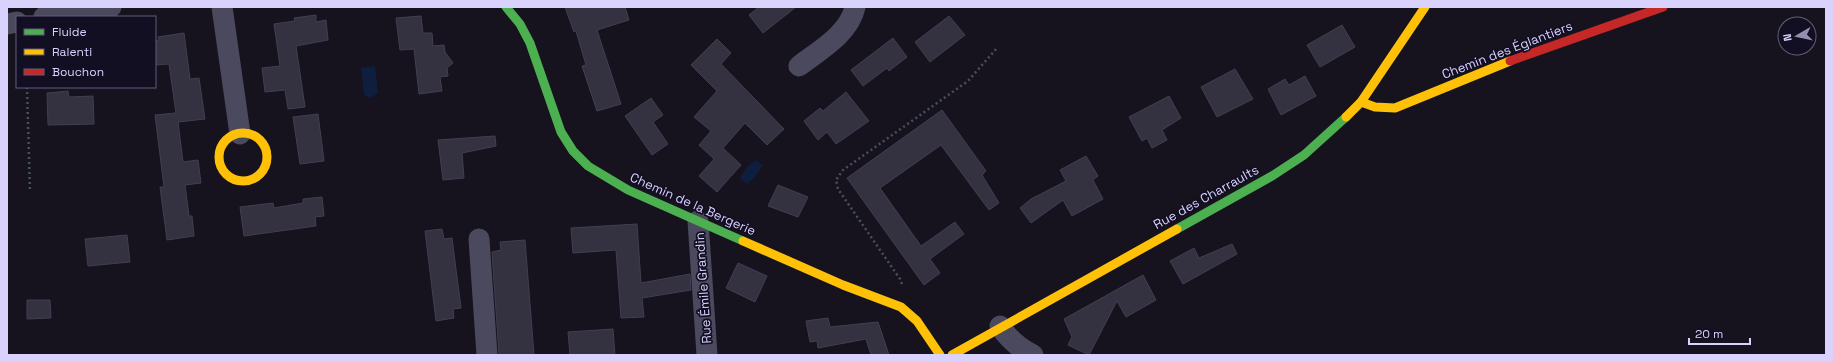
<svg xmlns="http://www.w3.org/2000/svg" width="1833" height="362" font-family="'Space Grotesk',sans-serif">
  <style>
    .water { fill: #0f1e3f }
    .building { fill: #343140; stroke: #433e51 }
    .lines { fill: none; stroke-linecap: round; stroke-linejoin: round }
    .path { stroke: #46505e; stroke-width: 2.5; stroke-dasharray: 2 3; stroke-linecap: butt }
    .street { stroke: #4b495e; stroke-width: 21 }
    .fast { stroke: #4caf50; stroke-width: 9 }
    .slow { stroke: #ffc107; stroke-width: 9 }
    .jam { stroke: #c62828; stroke-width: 9 }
    .labels { text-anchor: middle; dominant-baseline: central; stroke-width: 3.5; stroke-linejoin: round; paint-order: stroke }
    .street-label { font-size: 13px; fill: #d9d2fd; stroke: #130f22 }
  </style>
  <rect width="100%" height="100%" fill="#16131e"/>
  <!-- water -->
  <g class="water">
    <polygon points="375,66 378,93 370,98 364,95 361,68"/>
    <polygon points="756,160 763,165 756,176 747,184 740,178 747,167"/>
  </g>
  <!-- building -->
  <g class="building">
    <polygon points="565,7 625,7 629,20 597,30 621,104 597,111 582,66 586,65 576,31 574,32"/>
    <polygon points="759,7 796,7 763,33 749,15"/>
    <polygon points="316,15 316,22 326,20 328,40 296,46 305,107 288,109 285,90 265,92 262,68 280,66 274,24 295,21 294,18"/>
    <polygon points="421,16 423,33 432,33 433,46 444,45 445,52 453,63 447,68 448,76 440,77 442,91 419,94 414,49 400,50 396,18"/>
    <polygon points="949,16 965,35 930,62 915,42"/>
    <polygon points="1342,25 1355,47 1320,67 1307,45"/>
    <polygon points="184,33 190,79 199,78 205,119 178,122 183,162 198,160 201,183 185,185 189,216 192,216 194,236 167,240 160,187 164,187 155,115 176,113 169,64 155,65 155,41 159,40 158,37"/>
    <polygon points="893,38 907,57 889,71 887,68 863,86 851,70"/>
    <polygon points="717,39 731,53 721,64 784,129 767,145 745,123 723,148 741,165 717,192 699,176 714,159 699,145 711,131 694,117 717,91 691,65"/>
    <polygon points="1235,69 1253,99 1217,117 1201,87"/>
    <polygon points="1305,76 1316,96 1281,115 1268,89 1285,79 1289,85"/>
    <polygon points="68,91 69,97 93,96 94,124 48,125 47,93"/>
    <polygon points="846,92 869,121 836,144 827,132 818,140 804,121 820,108 823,111"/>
    <polygon points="1169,96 1181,118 1162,130 1167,140 1152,148 1147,138 1142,141 1129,117"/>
    <polygon points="651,98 663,115 653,122 668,144 652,155 625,116"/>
    <polygon points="942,110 986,171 982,175 999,203 989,210 941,145 880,188 921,246 955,222 964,234 930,259 940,273 924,285 847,178"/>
    <polygon points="318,114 324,161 300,164 293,117"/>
    <polygon points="495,136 496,146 462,153 464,178 443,180 438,140"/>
    <polygon points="1086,156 1098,176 1093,180 1103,199 1072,216 1063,200 1031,223 1020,208 1031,199 1066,181 1060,170"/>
    <polygon points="778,185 808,197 798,217 768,206"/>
    <polygon points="322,197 324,216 315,217 316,226 244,236 240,207 273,203 274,208 303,203 303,199"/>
    <polygon points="637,224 641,283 690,274 691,290 642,298 644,317 621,318 616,250 573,253 571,228"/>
    <polygon points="442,229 444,239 452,238 461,308 453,309 454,318 436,321 425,231"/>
    <polygon points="127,235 130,262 88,266 85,239"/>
    <polygon points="525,240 534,355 499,355 492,252 501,250 500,242"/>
    <polygon points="1232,244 1237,254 1183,284 1170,261 1194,248 1199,258"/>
    <polygon points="738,263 767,276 755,302 726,288"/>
    <polygon points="1143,275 1156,300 1126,317 1117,301 1089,355 1068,345 1072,337 1064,319"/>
    <polygon points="27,300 50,300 51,318 27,319"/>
    <polygon points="828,318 830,327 878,322 889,355 871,355 866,339 818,348 817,341 810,342 806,321"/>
    <polygon points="613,329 615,355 570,355 568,332"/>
  </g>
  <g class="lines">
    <!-- path -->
    <g class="path">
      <polyline points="27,87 30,192"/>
      <polyline points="902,284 900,279 838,189 836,180 843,170 968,81 997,48"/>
    </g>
    <!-- street -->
    <g class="street">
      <polyline points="222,7 240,134"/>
      <polyline points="44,17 111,7"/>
      <polyline points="7,24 17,22"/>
      <path d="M799 66C820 50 849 34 855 7"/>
      <polyline points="698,221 707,355"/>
      <polyline points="479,239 487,355"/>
      <path d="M1000 326C1009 340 1019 348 1033 355"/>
    </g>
    <!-- fast -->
    <g class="fast">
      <polyline points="506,7 520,24 530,43 561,132 573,151 588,166 628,190 743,241"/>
      <polyline points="1177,229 1272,176 1304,155 1346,117"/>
    </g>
    <!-- slow -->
    <g class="slow">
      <polyline points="1361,102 1375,107 1395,108 1510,61"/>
      <polyline points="1346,117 1361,102 1425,7"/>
      <circle cx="243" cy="157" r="24"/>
      <polyline points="743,241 843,285 901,307 917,321 940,355"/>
      <polyline points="952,355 1177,229"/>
    </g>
    <!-- jam -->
    <polyline class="jam" points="1510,61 1663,7"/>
  </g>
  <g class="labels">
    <!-- street labels -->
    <g class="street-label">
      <text transform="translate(1507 50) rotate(-21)">Chemin des Églantiers</text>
      <text transform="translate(1206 197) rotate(-29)">Rue des Charraults</text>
      <text transform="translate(693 204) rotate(24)">Chemin de la Bergerie</text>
      <text transform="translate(703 288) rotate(-94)">Rue Émile Grandin</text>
    </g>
  </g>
  <!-- border -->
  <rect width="1833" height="362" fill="none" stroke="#d9d2fd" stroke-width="16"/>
  <!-- legend -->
  <rect x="16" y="16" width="140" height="72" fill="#130f22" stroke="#625d7a"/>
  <rect x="24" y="29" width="20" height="6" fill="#4caf50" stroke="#625d7a"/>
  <text x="52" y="36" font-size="12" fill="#d9d2fd">Fluide</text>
  <rect x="24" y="49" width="20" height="6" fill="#ffc107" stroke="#625d7a"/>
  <text x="52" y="56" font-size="12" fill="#d9d2fd">Ralenti</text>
  <rect x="24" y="69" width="20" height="6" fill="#c62828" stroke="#625d7a"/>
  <text x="52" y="76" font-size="12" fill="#d9d2fd">Bouchon</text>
  <!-- north arrow -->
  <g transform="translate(1797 36) rotate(261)"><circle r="19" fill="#130f22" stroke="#625d7a"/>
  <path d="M0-3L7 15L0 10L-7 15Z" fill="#958faf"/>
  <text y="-6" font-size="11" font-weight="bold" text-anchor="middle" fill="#d9d2fd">N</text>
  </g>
  <!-- scale -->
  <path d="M1689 338v6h61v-6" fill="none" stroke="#d9d2fd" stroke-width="2"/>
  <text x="1695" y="338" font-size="12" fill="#d9d2fd" stroke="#130f22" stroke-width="3" paint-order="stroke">20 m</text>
</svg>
